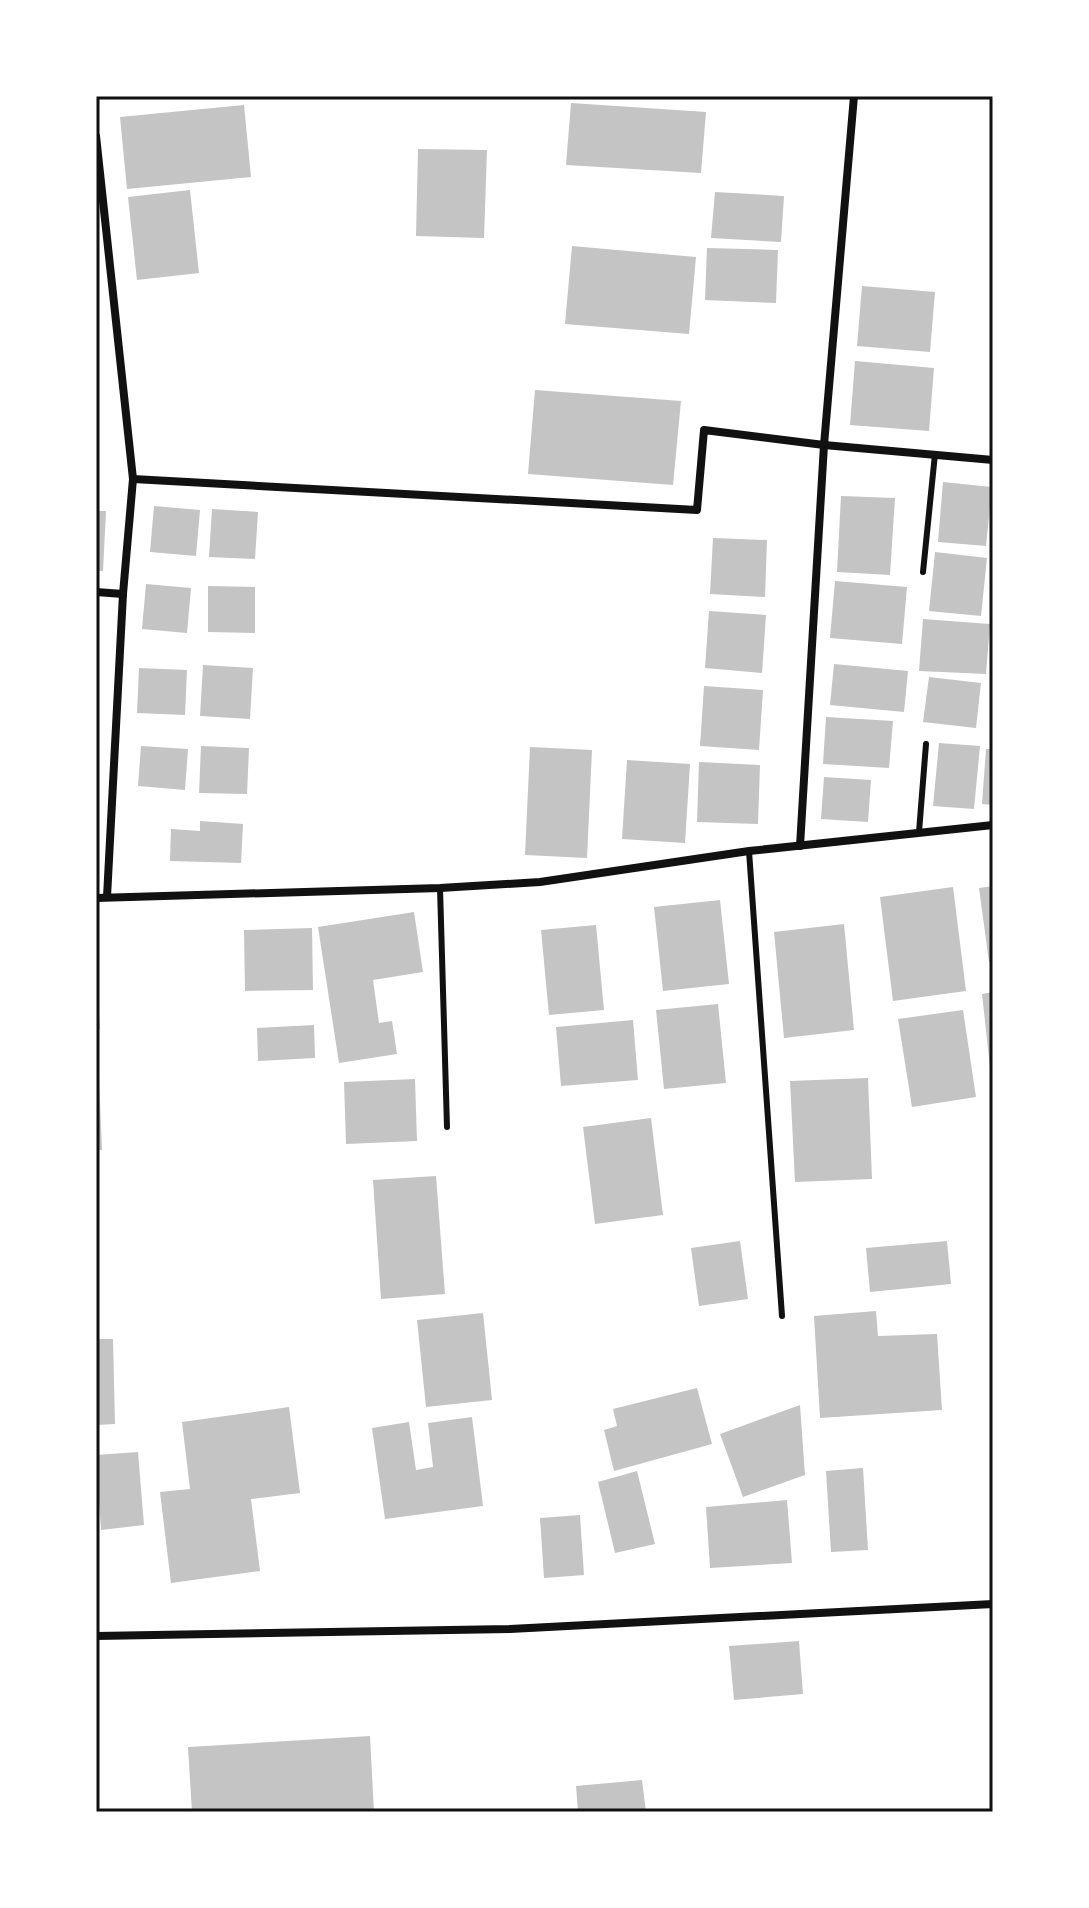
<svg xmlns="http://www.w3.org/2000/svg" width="1089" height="1908" font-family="Lora,serif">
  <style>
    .building { fill: #c4c4c4 }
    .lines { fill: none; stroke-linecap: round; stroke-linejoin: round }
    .service { stroke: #111; stroke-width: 6 }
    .minor { stroke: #111; stroke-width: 8 }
    .neatline { fill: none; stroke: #111; stroke-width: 3 }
  </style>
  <rect width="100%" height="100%" fill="#fff"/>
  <!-- building -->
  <g class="building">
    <polygon points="571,103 706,112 701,173 566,165"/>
    <polygon points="244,105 251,177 127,189 120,117"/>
    <polygon points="418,149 487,150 484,238 416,236"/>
    <polygon points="190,190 199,273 137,280 128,197"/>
    <polygon points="715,192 784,196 781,242 711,238"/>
    <polygon points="572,246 696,257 689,334 565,324"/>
    <polygon points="707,248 778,250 776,303 705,300"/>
    <polygon points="862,286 935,292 930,352 857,346"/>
    <polygon points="855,361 934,368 929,431 850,425"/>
    <polygon points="535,390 681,401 673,485 528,474"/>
    <polygon points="943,482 992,487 986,546 938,542"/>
    <polygon points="841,496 895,498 890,575 837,572"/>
    <polygon points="154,506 200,510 196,556 150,552"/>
    <polygon points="212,509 258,512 255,559 209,557"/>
    <polygon points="96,511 106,511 103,571 96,571"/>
    <polygon points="713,538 767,540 765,597 710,594"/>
    <polygon points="935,552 987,558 981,616 929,611"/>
    <polygon points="835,581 907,587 902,644 830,638"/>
    <polygon points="146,584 191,588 187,633 142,629"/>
    <polygon points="208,586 255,587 255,633 208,632"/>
    <polygon points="709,611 766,615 762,673 705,668"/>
    <polygon points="923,619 990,624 986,674 919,671"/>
    <polygon points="834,664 908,671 904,712 830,705"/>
    <polygon points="203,665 253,668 250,719 200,716"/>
    <polygon points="139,668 187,670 185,715 137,713"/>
    <polygon points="929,677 981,683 976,728 923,722"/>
    <polygon points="704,686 763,690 759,750 700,746"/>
    <polygon points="826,717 893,721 889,768 823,764"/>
    <polygon points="939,743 980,746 974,809 933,806"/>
    <polygon points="141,746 188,749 185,790 138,786"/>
    <polygon points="201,746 249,748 247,794 199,793"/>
    <polygon points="530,747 592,750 587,858 525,855"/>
    <polygon points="986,749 993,749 993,805 982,804"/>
    <polygon points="627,760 690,764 685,843 622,839"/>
    <polygon points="699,762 760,765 758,824 697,822"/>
    <polygon points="824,777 871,780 868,822 821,819"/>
    <polygon points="200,821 243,824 241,863 170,861 171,829 200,831"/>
    <polygon points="993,886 993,961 989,962 979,888"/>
    <polygon points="953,887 966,991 893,1001 880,897"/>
    <polygon points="720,900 729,984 663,991 654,907"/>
    <polygon points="414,912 423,972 373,980 379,1023 392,1021 397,1054 339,1063 318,927"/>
    <polygon points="844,924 854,1030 784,1038 774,932"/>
    <polygon points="596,925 604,1010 549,1015 541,930"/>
    <polygon points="312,928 313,990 245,991 244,930"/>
    <polygon points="993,992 993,1076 991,1076 982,994"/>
    <polygon points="96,998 98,998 100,1029 96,1029"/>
    <polygon points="718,1004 726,1083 664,1089 656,1010"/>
    <polygon points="963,1010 976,1097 912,1107 898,1019"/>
    <polygon points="633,1020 638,1080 561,1086 556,1027"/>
    <polygon points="314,1025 315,1058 258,1061 257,1028"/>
    <polygon points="96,1054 98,1054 102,1150 96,1150"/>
    <polygon points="868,1078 872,1179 795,1182 790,1081"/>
    <polygon points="415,1079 417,1141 346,1144 344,1082"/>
    <polygon points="651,1118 663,1215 595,1224 583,1127"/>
    <polygon points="436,1176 445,1294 381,1299 373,1180"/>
    <polygon points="740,1241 748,1299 699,1306 691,1248"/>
    <polygon points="947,1241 951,1284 870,1292 866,1248"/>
    <polygon points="876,1311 878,1336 937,1334 942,1410 820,1418 814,1316"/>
    <polygon points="483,1313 492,1400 426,1407 417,1320"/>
    <polygon points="96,1339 113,1339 115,1424 96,1425"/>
    <polygon points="697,1388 712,1444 614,1471 604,1430 617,1426 613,1409"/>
    <polygon points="800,1405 805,1475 743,1497 720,1434"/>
    <polygon points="289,1407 300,1493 251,1499 260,1571 171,1583 160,1492 190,1489 182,1422"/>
    <polygon points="472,1417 483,1506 385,1519 372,1428 409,1422 416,1470 433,1467 428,1423"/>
    <polygon points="138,1452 144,1525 101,1530 96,1455"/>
    <polygon points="863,1468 868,1550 831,1552 826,1471"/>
    <polygon points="637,1471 655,1544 615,1553 598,1482"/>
    <polygon points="787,1500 792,1563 710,1568 706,1507"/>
    <polygon points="580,1515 584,1575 544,1578 540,1518"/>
    <polygon points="799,1641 803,1694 734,1700 729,1646"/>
    <polygon points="370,1736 374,1812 192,1812 188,1747"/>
    <polygon points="642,1780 646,1812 578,1812 576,1786"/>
  </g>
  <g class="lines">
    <!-- service -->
    <g class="service">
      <polyline points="923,572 935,454"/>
      <polyline points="919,832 926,744"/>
      <polyline points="749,851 782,1316"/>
      <polyline points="440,888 447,1127"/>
    </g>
    <!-- minor -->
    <g class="minor">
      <polyline points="96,136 133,479 123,594 107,897"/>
      <polyline points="133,479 697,510 704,430 824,445 993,460"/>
      <polyline points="96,592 123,594"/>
      <polyline points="800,846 824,445 854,96"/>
      <polyline points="96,898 440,888 540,882 749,851 993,825"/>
      <polyline points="96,1636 510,1629 993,1604"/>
    </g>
  </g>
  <!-- border -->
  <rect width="1089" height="1908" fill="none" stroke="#ffffff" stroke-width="196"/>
  <rect x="98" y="98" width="893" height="1712" class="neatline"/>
</svg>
